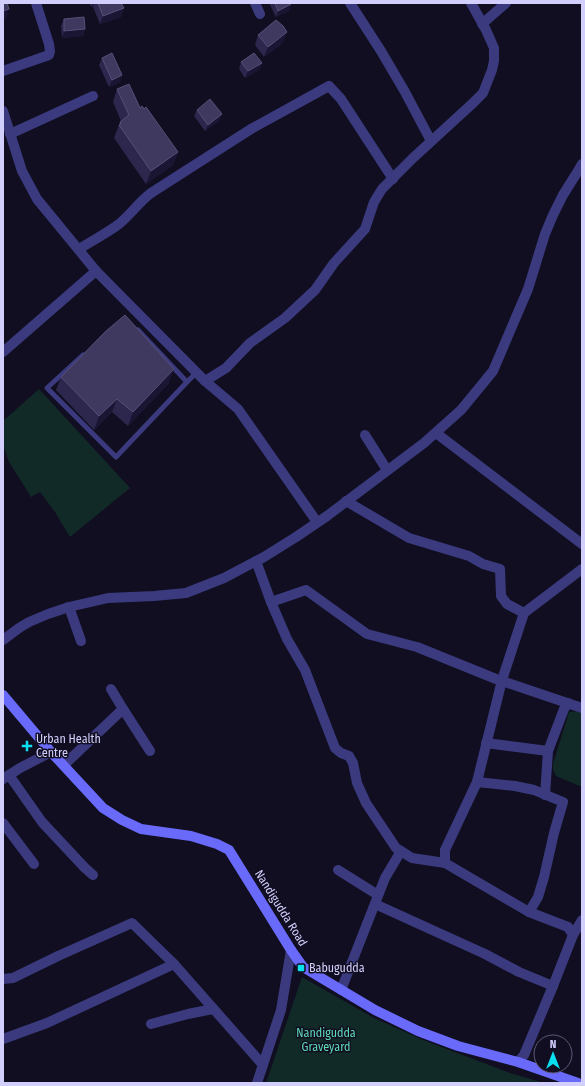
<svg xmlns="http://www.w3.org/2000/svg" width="585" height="1086" font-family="'Fira Sans Condensed',sans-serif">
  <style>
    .green { fill: #112a28 }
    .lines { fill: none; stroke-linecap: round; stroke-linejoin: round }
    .lane { stroke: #3b3a7e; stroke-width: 5 }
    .street { stroke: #3b3a7e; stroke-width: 10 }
    .secondary { stroke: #696afa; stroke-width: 10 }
    .wall { fill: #2d274d }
    .shaded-wall { fill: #1a1533 }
    .building { fill: #3f3960; stroke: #565079 }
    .poi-dot { fill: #09dfef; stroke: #100e20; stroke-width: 1.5 }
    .labels { text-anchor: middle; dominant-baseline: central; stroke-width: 3; stroke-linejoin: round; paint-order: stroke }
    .poi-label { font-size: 12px; fill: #d3cffd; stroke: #100e20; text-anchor: start }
    .street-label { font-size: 12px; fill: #d3cffd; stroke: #100e20 }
    .park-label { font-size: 12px; fill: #5edab7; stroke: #100e20 }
  </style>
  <rect width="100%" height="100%" fill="#100e20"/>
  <!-- green -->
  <g class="green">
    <polygon points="39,389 130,488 70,537 55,512 40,492 31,497 9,462 3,445 3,421"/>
    <polygon points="580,711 582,712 582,787 556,776 553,769 553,764 569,712"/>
    <polygon points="302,977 374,1018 423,1040 510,1073 544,1083 266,1083"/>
  </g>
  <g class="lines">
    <!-- lane -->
    <g class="lane">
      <polyline points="138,330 187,382 196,373"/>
      <polyline points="83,355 47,388 116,457 187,382"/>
    </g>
    <!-- street -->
    <g class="street">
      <polyline points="255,3 260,14"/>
      <polyline points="350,3 381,51 405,92 431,141"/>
      <polyline points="482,24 506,3"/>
      <polyline points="3,71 49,55 50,51 49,44 36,3"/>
      <polyline points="3,111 22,171 37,199 96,271 205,381 238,409 317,522"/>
      <polyline points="10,134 93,96"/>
      <path d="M79 249C92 241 107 233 119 224 131 214 139 202 151 193L251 129 329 86 341 99 393 179"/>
      <polyline points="3,352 96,271"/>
      <polyline points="205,381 226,368 250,343 285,318 315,290 334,263 365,229 374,202 382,189 413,158 473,103 483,93 492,70 494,61 494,48 486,30 471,3"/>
      <polyline points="436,433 582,544"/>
      <polyline points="365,435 387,470"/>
      <polyline points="346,501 409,538 469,556 483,564 500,569 501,596 507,604 524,613"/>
      <polyline points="256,561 271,602 287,639 305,670 335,748 341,753 349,756 353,763 357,783 366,803 396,848 412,858 445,863"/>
      <polyline points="271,602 306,590 367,634 417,647 496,679 582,708"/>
      <polyline points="69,607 81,641"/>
      <polyline points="3,640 19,628 29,622 48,614 69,607 108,598 154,596 186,593 224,578 264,557 296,537 327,516 424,443 461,410 493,371 528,289 545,234 553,215 563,195 578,171 582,164"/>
      <polyline points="111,689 123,709"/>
      <polyline points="486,743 548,751"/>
      <polyline points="64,765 123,709 150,751"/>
      <polyline points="9,775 42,822 85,868 93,875"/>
      <polyline points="3,779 20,768 51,752"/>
      <polyline points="477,782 515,786 534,790 563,802 554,833 544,877 538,897 529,912"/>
      <polyline points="545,795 548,751 564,709 568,703"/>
      <polyline points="3,823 34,864"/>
      <polyline points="338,870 378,895"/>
      <polyline points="375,904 485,954 519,972 553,986"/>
      <polyline points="573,935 582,920"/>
      <polyline points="3,979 13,978 58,956 132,923 174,964 263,1065"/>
      <polyline points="341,990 385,878 401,851"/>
      <polyline points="151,1024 188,1014 213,1009"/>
      <polyline points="3,1039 47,1023 174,964"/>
      <polyline points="518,1062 524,1055 553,986 573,935 568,927 529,912 445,863 445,850 477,782 502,680 524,613 582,569"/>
      <polyline points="257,1083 281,1010 291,950"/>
    </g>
    <!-- secondary -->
    <polyline class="secondary" points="3,695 51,752 103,808 122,820 141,829 191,836 217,844 229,850 291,950 303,967 375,1010 418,1031 458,1046 518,1062 578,1083"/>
  </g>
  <!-- wall -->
  <g class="wall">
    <polygon points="89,3 121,3 124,8 121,17 100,24 93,7 92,7"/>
    <polygon points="269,3 291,3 291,4 289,11 276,17"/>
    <polygon points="64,19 85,29 83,36 62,38 61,26"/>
    <polygon points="258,35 283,43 264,57 255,45"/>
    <polygon points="102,58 122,75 120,82 109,87 99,65"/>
    <polygon points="241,62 262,63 259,70 245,78 239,69"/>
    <polygon points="117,89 140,108 178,152 173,165 146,184 114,138 120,122 121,121 113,102"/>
    <polygon points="197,110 222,114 219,121 205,131 194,116"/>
    <polygon points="61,377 169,383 128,426 112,412 94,430 56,390"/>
  </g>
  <!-- shaded-wall -->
  <g class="shaded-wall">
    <polygon points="93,3 95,3 93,7 92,7"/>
    <polygon points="291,4 289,11 276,17 278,11"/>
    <polygon points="124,8 121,17 100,24 103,16"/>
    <polygon points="9,9 6,19 3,20 3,11"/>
    <polygon points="85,29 83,36 62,38 64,31"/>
    <polygon points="287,32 283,43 264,57 268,47"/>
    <polygon points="262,63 259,70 245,78 248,71"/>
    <polygon points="122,75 120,82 109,87 112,80"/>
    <polygon points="222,114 219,121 205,131 208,125"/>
    <polygon points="178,152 173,165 146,184 151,171"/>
    <polygon points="174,369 169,383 128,426 133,412"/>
    <polygon points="117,399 112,412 94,430 99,416"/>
  </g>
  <!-- building -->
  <g class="building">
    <polygon points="3,3 7,3 9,9 3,11"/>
    <polygon points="98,3 121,3 124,8 103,16"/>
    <polygon points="275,3 291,3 291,4 278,11"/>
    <polygon points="84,17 85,29 64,31 64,19"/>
    <polygon points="276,20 283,26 287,32 268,47 258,35"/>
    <polygon points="112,53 122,75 112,80 102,58"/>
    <polygon points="254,53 262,63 248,71 241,62"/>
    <polygon points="129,84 140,108 142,106 144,109 146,107 178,152 151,171 119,125 121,124 120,122 129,115 117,89"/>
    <polygon points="210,99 222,114 208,125 197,110"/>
    <polygon points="125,315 174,369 133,412 117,399 99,416 61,377 106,331"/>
  </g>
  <!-- markers -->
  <g class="poi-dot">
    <path d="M25 740h4v4h4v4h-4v4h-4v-4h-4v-4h4z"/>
    <rect x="297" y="964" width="8" height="8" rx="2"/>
  </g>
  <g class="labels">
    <!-- poi labels -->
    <g class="poi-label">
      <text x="36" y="739">Urban Health<tspan x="36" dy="14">Centre</tspan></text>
      <text x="309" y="968">Babugudda</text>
    </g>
    <!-- street labels -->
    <g class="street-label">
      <text transform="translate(281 908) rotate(58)">Nandigudda Road</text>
    </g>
    <!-- park labels -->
    <g class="park-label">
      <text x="326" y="1033">Nandigudda<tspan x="326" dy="14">Graveyard</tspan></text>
    </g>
  </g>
  <!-- border -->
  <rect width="585" height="1086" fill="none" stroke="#d3cffd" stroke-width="8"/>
  <!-- north arrow -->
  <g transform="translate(553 1054)"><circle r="19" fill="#100e20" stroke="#5e5b78"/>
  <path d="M0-3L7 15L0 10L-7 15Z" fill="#09dfef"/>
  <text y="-6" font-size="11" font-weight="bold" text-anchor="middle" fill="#d3cffd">N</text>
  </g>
</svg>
